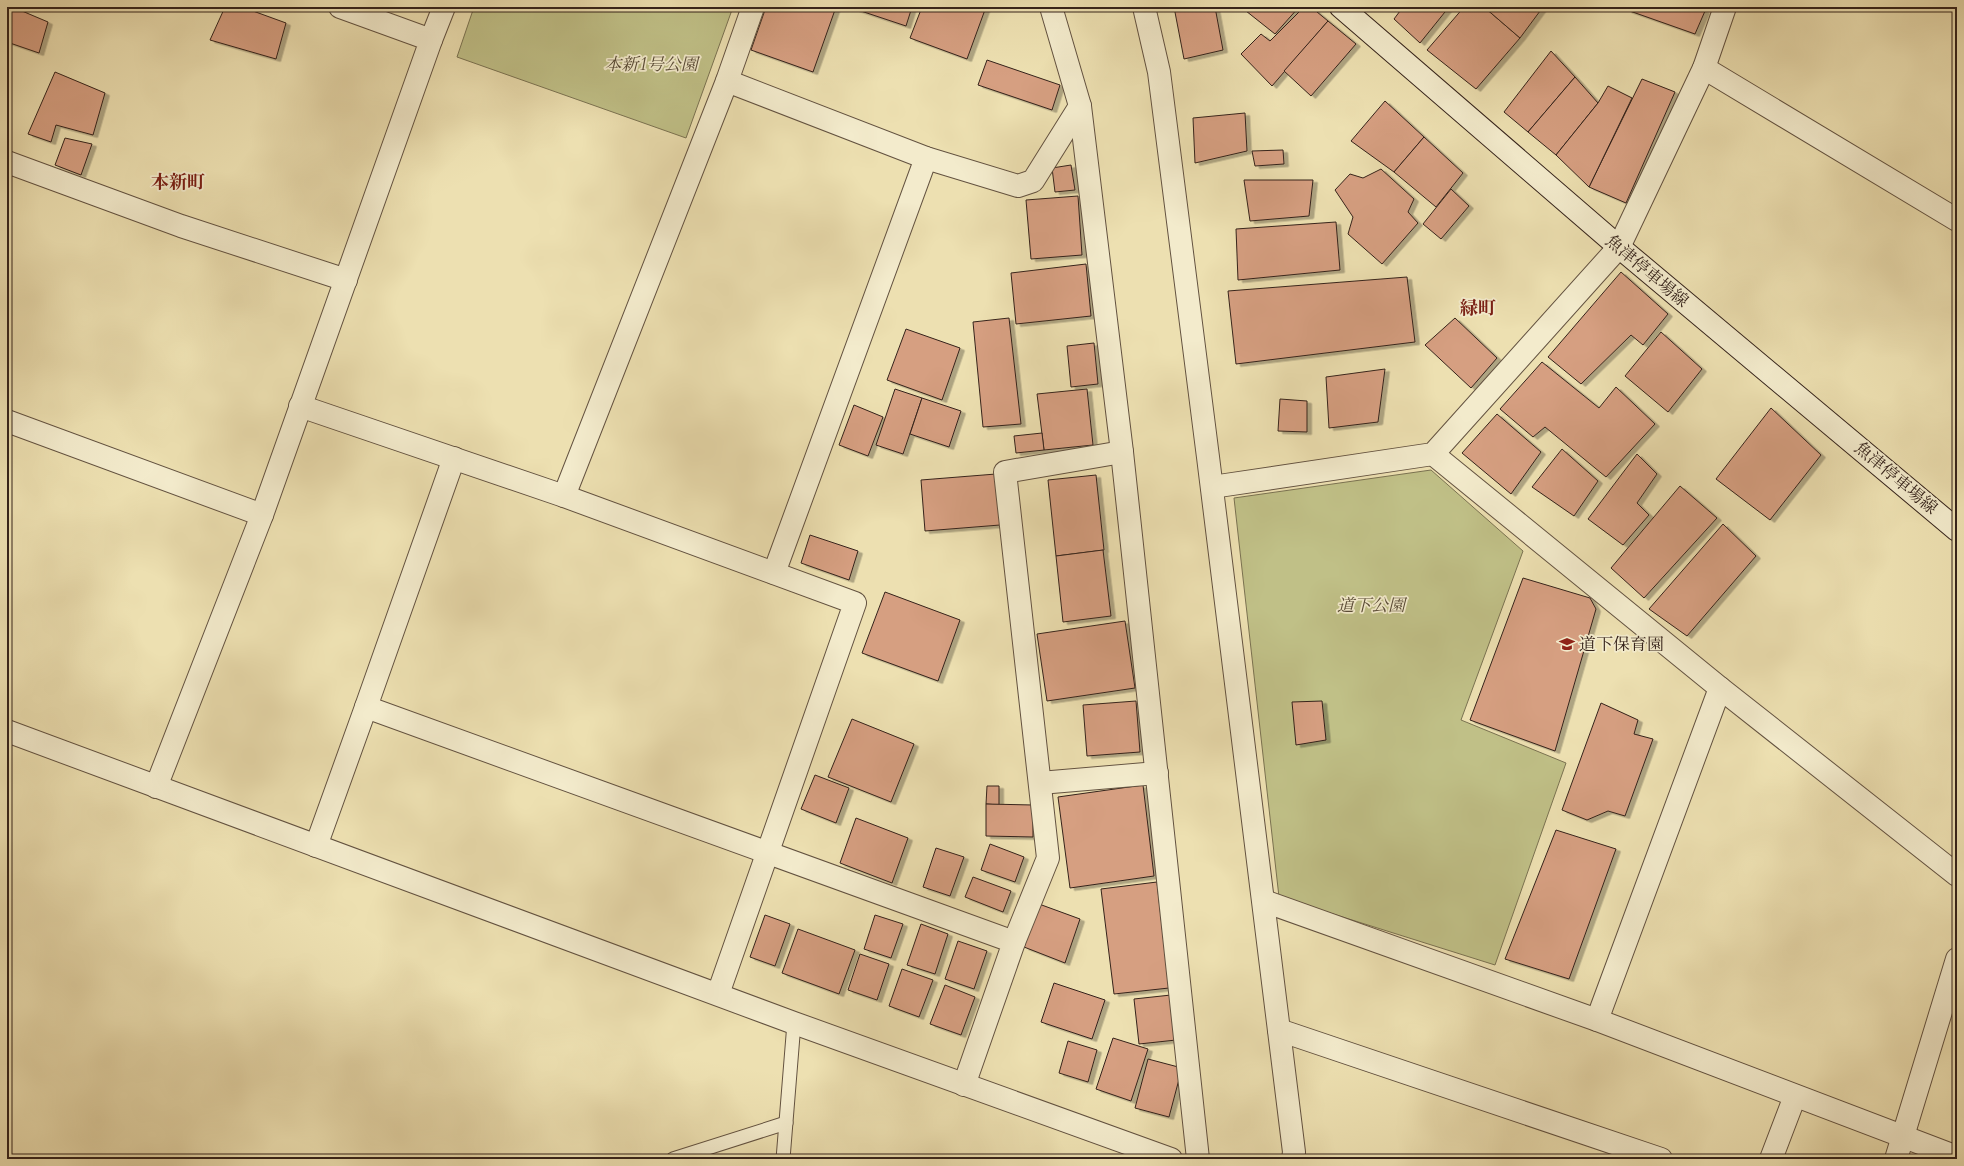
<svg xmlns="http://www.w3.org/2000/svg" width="1964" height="1166" font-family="Cardo,'Noto Serif JP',serif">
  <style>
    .green { fill: #c0c087; stroke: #7a7251 }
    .building { fill: #d69f81; stroke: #35231b; filter: url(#shadow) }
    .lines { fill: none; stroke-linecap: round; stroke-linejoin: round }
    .service-casing { stroke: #635240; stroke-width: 15 }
    .minor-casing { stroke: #635240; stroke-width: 24 }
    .tertiary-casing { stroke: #635240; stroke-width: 24 }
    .secondary-casing { stroke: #35231b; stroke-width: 24 }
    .service { stroke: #f3ebcc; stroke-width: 13 }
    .minor { stroke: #f3ebcc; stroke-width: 22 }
    .tertiary { stroke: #f3ebcc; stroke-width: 22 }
    .secondary { stroke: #f3ebcc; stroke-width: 22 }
    .labels { text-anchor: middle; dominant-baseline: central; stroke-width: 3.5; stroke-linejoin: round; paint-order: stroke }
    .park-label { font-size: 17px; font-style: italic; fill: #584a36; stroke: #f3ebcc }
    .street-label { font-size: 17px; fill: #35231b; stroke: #f3ebcc }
    .poi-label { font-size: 17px; fill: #35231b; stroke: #f3ebcc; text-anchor: start }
    .neighbourhood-label { font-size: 18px; font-weight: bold; fill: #7a1f14; stroke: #f3ebcc }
  </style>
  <defs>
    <filter id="shadow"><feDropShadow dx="4.5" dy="2.5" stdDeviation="0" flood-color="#0004"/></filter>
  </defs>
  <rect width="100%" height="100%" fill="#ede0b1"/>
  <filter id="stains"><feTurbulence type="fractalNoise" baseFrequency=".005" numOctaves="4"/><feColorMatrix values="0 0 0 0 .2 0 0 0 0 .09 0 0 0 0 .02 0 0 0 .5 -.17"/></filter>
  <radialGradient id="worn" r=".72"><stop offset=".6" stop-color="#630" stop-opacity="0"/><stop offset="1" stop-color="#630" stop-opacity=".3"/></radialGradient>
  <!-- green -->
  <g class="green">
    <polygon points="474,7 733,7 686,138 457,57"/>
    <polygon points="1431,470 1523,551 1461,720 1566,763 1495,965 1279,897 1234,498"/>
  </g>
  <!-- building -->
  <g class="building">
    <polygon points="7,7 23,7 22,11 48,22 39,53 7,42"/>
    <polygon points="225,7 242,7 286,23 276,59 210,40"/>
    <polygon points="766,7 836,7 813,72 751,50"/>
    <polygon points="855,7 912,7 906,26 855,9"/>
    <polygon points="922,7 986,7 967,59 910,38"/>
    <polygon points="1174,7 1215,7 1223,50 1184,59"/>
    <polygon points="1241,7 1299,7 1275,34"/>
    <polygon points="1304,7 1311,7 1328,21 1272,86 1241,54 1261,34 1270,41"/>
    <polygon points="1403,7 1449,7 1420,43 1394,19"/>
    <polygon points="1464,7 1484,7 1520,38 1476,89 1427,50"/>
    <polygon points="1484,7 1543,7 1520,38"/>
    <polygon points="1628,7 1694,7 1705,11 1695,34 1627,10"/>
    <polygon points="1328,21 1356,44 1311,96 1284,71"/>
    <polygon points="1551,51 1575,77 1528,132 1504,112"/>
    <polygon points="987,60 1060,85 1052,110 978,85"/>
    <polygon points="55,72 105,93 93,135 56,125 51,142 28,134"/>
    <polygon points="1575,77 1598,103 1556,155 1528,132"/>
    <polygon points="1642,79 1675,92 1626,203 1589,187"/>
    <polygon points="1608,86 1632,98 1589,187 1556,155 1598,103"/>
    <polygon points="1385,101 1424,137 1394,172 1351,141"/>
    <polygon points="1245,113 1247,151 1195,163 1193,118"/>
    <polygon points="1424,137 1463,173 1436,207 1394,172"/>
    <polygon points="65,138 92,144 81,175 55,165"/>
    <polygon points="1283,150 1284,164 1255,166 1252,151"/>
    <polygon points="1071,165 1075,190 1055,192 1052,168"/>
    <polygon points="1381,169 1414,199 1408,212 1418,223 1382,264 1348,234 1353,217 1335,190 1350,174 1363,178"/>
    <polygon points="1244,180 1313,180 1309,216 1250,221"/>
    <polygon points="1451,189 1469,206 1441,239 1423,224"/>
    <polygon points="1078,196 1082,255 1031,259 1026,200"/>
    <polygon points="1336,222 1340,270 1238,280 1236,229"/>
    <polygon points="1086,264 1091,316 1016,324 1011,273"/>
    <polygon points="1621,272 1668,314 1643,345 1631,335 1581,384 1548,357"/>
    <polygon points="1407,277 1415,342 1236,364 1228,291"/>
    <polygon points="1009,318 1021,424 983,427 973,322"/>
    <polygon points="1455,318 1497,358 1471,388 1425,345"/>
    <polygon points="906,329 960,348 942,400 887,380"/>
    <polygon points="1661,332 1702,369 1668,412 1625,376"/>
    <polygon points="1094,343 1098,384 1071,387 1067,346"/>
    <polygon points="1542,362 1599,408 1616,387 1655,424 1606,477 1545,427 1533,437 1500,409"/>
    <polygon points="1385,369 1378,422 1329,428 1326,377"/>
    <polygon points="895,389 922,398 903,454 876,445"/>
    <polygon points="1087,389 1093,445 1044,450 1037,394"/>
    <polygon points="922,398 961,411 949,447 910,434"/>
    <polygon points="1280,399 1307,401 1307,432 1278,431"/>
    <polygon points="854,405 883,417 868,456 839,445"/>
    <polygon points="1771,408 1821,455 1770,520 1716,479"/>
    <polygon points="1497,414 1541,452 1511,494 1462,453"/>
    <polygon points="1042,433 1044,450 1016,453 1014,436"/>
    <polygon points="1562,449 1598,481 1574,516 1532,487"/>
    <polygon points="1637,454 1657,474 1637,503 1649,515 1623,545 1588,519"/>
    <polygon points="996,474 1000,525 925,531 921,480"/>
    <polygon points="1096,475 1104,550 1056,556 1048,480"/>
    <polygon points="1680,486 1717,518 1644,598 1611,568"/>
    <polygon points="1723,524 1756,556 1687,636 1649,609"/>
    <polygon points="810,535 858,551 849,580 801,563"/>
    <polygon points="1103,550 1111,616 1063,622 1056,556"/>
    <polygon points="1523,578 1590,598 1596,609 1555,751 1470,720"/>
    <polygon points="885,592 960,620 938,681 862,653"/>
    <polygon points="1125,621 1135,688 1047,701 1037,634"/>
    <polygon points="1136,701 1140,752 1087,756 1083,705"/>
    <polygon points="1322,701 1326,740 1296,745 1292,702"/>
    <polygon points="1601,703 1638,720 1634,734 1653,739 1625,816 1608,811 1587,820 1562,810"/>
    <polygon points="852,719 914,744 891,802 828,777"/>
    <polygon points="815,775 849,788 836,823 801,809"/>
    <polygon points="1143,785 1154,876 1070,888 1058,797"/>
    <polygon points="987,786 999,786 999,805 986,804"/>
    <polygon points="986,804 1033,805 1033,837 986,836"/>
    <polygon points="856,818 908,838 892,883 840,863"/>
    <polygon points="1556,830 1616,849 1569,979 1505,959"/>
    <polygon points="990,844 1024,857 1015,882 981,870"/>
    <polygon points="936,848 964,857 950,896 923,887"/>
    <polygon points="973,877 1011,891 1003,912 965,897"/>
    <polygon points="1157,882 1169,988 1114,994 1101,889"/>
    <polygon points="1039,904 1080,919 1065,963 1024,947"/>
    <polygon points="765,915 790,924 775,966 750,957"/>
    <polygon points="875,915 903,924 891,958 864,949"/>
    <polygon points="921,924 948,934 935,974 907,965"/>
    <polygon points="798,929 855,950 839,994 782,973"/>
    <polygon points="958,941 987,951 974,989 945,979"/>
    <polygon points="860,954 889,964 877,1000 848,990"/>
    <polygon points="902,969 933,980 919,1017 889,1006"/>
    <polygon points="1054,983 1105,1000 1092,1039 1041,1022"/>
    <polygon points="945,985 975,997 961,1035 930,1024"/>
    <polygon points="1171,995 1176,1040 1139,1044 1134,999"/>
    <polygon points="1113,1038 1148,1049 1131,1101 1096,1089"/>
    <polygon points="1068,1041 1097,1050 1088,1082 1059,1073"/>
    <polygon points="1148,1059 1182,1068 1169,1117 1135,1108"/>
  </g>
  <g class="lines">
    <defs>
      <g id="service">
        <polyline points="673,1159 786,1123"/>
        <polyline points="783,1159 794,1023"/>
      </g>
      <g id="minor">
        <polyline points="1051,7 1080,106 1122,452 1198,1159"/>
        <polyline points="1144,7 1159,72 1208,457 1294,1152 1293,1159"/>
        <polyline points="431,40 444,7"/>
        <polyline points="1704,68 1957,220"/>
        <polyline points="727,81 926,158 1018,186 1033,181 1080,106"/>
        <polyline points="7,162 181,226 346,280"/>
        <polyline points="300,406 564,496 855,603 718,994"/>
        <polyline points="7,421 262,515"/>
        <polyline points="1433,454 1720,688 1957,875"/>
        <polyline points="454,458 366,707 1014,942 964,1085"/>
        <polyline points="1212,487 1433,454 1619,247 1704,68 1725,7"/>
        <polyline points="564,496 727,81 753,7"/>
        <polyline points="774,573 926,158"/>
        <polyline points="1040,783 1157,773"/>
        <polyline points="316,846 366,707"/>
        <polyline points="1264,901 1597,1020 1957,1157"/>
        <polyline points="1014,942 1048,858 1005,472 1122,452"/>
        <polyline points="1597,1020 1720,688"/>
        <polyline points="1279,1030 1661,1159"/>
        <polyline points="1771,1159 1795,1096"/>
        <polyline points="1896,1159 1957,959"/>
      </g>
      <g id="tertiary">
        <polyline points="7,731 794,1023 1171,1159"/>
        <polyline points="156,787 262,515 431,40 340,7"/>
      </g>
      <polyline id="secondary" points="1341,7 1619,247 1957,530"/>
    </defs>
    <!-- service casing -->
    <use href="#service" class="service-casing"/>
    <!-- minor casing -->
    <use href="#minor" class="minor-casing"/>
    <!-- tertiary casing -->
    <use href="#tertiary" class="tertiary-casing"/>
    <!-- secondary casing -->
    <use href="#secondary" class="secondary-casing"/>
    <!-- service -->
    <use href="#service" class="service"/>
    <!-- minor -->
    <use href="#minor" class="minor"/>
    <!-- tertiary -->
    <use href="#tertiary" class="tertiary"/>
    <!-- secondary -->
    <use href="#secondary" class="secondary"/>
  </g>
  <!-- icons -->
  <defs>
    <symbol id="school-bare" viewBox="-9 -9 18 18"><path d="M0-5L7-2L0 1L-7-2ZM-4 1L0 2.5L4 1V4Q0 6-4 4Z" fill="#8f2418" stroke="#f3ebcc" stroke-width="2.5" paint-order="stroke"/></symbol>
  </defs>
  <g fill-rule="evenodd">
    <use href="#school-bare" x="1556" y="633" width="22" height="22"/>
  </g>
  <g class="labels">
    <!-- park labels -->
    <g class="park-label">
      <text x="651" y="64">本新1号公園</text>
      <text x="1371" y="605">道下公園</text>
    </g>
    <!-- street labels -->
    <g class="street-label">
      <text transform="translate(1647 271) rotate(40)">魚津停車場線</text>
      <text transform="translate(1896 478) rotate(40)">魚津停車場線</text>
    </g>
    <!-- poi labels -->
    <g class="poi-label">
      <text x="1579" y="644">道下保育園</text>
    </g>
    <!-- neighbourhood labels -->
    <g class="neighbourhood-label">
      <text x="178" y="182">本新町</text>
      <text x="1478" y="308">緑町</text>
    </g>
  </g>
  <!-- margin -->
  <rect width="1964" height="1166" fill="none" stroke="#ede0b1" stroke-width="24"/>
  <rect x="8" y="8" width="1948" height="1150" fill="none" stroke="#35231b" stroke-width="2"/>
  <rect x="12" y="12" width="1940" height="1142" fill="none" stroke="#35231b"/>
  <rect width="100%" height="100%" filter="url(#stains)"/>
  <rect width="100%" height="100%" fill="url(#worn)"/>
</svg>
